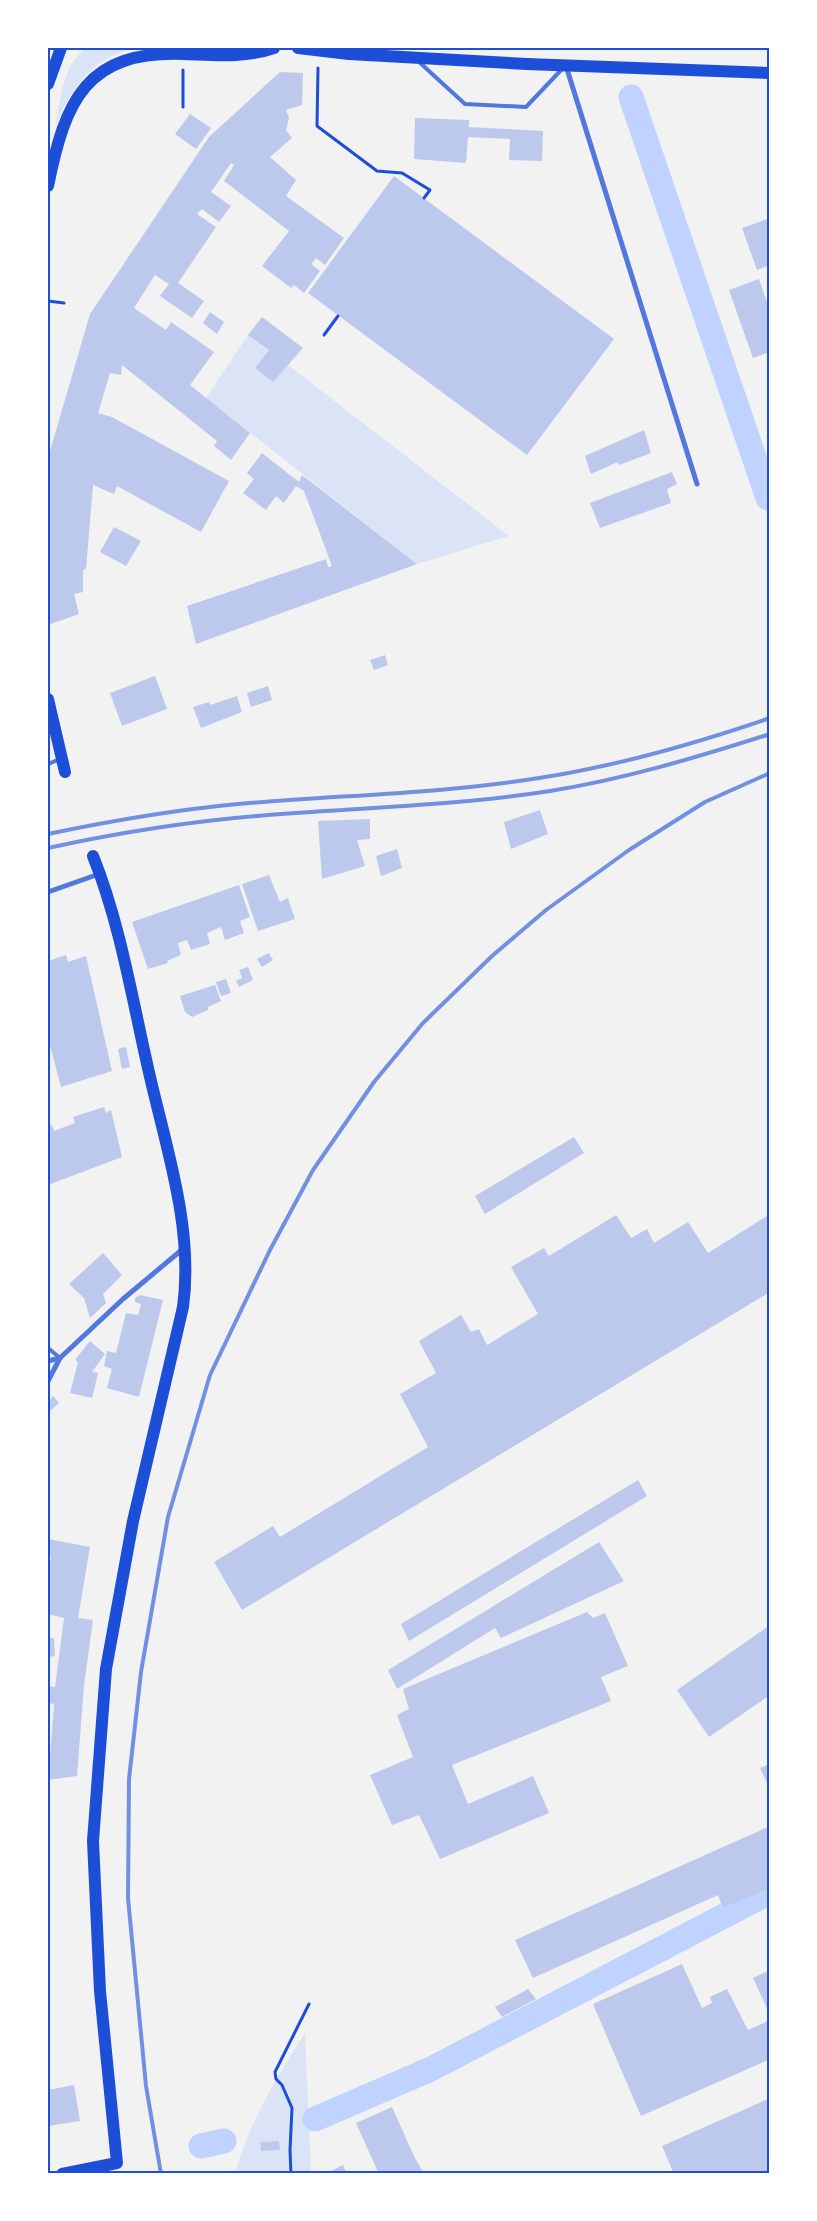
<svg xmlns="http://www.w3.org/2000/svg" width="817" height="2221" font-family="'Work Sans',sans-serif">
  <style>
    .green { fill: #dbe4f7 }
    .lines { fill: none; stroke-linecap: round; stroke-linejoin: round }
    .canal { stroke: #bfd3fe; stroke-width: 25 }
    .building { fill: #bdc9ec }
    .path { stroke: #1d4ed8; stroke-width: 3 }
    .service { stroke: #5277de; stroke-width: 4 }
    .minor { stroke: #5277de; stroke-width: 5 }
    .primary { stroke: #1d4ed8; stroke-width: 12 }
    .rail { stroke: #7290e2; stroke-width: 4 }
    .neatline { fill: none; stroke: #1d4ed8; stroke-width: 2 }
  </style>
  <rect width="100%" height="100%" fill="#f2f2f2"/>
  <!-- green -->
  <g class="green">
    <path d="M87 48H174C160 49 144 46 129 50 90 59 68 93 55 128 60 102 62 64 87 48Z"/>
    <polygon points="248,335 269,350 255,368 273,382 288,365 509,536 417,564 206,398"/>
    <path d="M305 2033 311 2173 235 2174C249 2122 276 2078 305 2033Z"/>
  </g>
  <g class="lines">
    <!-- canal -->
    <g class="canal">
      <polyline points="631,97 768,498"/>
      <polyline points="315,2119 431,2069 770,1892"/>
      <polyline points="201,2146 224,2141"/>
    </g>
  </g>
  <!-- building -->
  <g class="building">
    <polygon points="280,72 303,73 302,105 286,110 289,118 286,130 292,138 270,157 296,180 286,196 344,238 325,265 316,258 311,264 320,271 304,293 294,285 291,288 262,266 289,231 224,181 234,165 231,163 211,192 231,206 219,222 202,209 197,214 216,227 178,283 204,301 192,318 160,296 169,284 155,275 134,308 166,330 171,322 214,352 190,385 250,433 231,460 214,446 217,441 122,365 121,375 110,373 98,413 112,417 229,481 201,532 117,486 114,494 93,485 86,569 83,570 83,592 74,594 79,614 48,625 48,458 90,314 209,137"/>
    <polygon points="190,114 211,128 196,149 175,134"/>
    <polygon points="415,118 469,120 469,127 543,131 542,161 509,160 510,139 468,137 466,163 414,159"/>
    <polygon points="394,176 614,339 527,455 308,293"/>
    <polygon points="770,218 770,265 757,270 742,228"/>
    <polygon points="759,279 770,311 770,352 753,358 729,290"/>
    <polygon points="210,312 224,322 217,334 203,323"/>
    <polygon points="262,317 303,348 273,382 255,368 269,350 248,335"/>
    <polygon points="644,430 651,453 619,465 618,462 591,474 585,456"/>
    <polygon points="262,453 299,482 302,475 417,564 196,644 187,606 326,559 328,567 332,566 304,491 296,486 284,503 276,496 266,510 243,493 254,479 247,473"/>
    <polygon points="672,472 677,484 667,489 671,503 600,528 590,503"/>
    <polygon points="114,527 141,541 126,566 100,552"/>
    <polygon points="385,655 388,665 374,670 370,660"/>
    <polygon points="155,676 167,709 122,726 110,693"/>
    <polygon points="268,686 272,700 251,707 247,693"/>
    <polygon points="237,696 242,712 201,728 193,707 209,702 210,705"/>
    <polygon points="540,810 548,834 511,849 504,822"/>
    <polygon points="370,819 370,839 357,840 365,866 322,879 318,821"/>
    <polygon points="397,849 402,868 381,876 376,856"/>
    <polygon points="269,875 280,902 288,898 295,919 258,931 242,884"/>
    <polygon points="239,885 250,917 240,921 244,933 225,940 221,927 207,933 210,944 191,950 187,940 178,943 181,955 167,961 168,963 148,969 132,922"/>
    <polygon points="269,953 273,960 262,967 257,959"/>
    <polygon points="66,955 68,962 86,956 112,1071 61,1087 48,1038 48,961"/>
    <polygon points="248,967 253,980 239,987 236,981 242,978 239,970"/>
    <polygon points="226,979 231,993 221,996 216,982"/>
    <polygon points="215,985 221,1001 208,1007 208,1010 192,1017 185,1012 180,996"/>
    <polygon points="126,1047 130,1067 122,1069 118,1049"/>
    <polygon points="104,1107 106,1113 111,1110 122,1157 48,1185 48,1127 52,1125 54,1131 75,1123 73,1117"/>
    <polygon points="574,1137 584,1153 485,1214 475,1196"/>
    <polygon points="770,1214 770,1292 242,1610 214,1562 273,1526 280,1537 428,1447 400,1394 436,1373 419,1341 461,1315 471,1332 479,1329 487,1345 538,1314 511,1267 544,1248 549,1256 616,1215 631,1238 647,1229 654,1243 688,1222 708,1253"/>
    <polygon points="103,1253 122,1275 103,1294 106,1303 90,1318 84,1298 69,1284"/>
    <polygon points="140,1295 163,1300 139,1397 107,1388 112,1369 104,1366 107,1351 116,1353 126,1313 138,1315 141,1304 135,1302 135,1298"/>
    <polygon points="90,1341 105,1354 92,1372 98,1373 92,1398 70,1393 78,1362 75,1360"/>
    <polygon points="53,1396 59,1403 50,1411 48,1408 48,1402"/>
    <polygon points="638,1480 647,1496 409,1641 401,1624"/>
    <polygon points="48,1539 90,1547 78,1618 93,1620 84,1685 77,1776 48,1780 48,1757 50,1757 54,1704 48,1703 48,1686 55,1687 64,1618 48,1614 48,1577 51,1556 48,1555"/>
    <polygon points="599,1542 624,1581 501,1638 495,1628 397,1689 388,1670"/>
    <polygon points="587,1612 593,1618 605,1613 628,1666 601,1677 611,1701 452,1765 468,1804 533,1776 549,1813 440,1859 419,1815 392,1825 370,1775 413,1757 397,1715 409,1709 403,1689"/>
    <polygon points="770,1625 770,1695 709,1737 677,1690"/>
    <polygon points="48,1638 54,1638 55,1656 48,1657"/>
    <polygon points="770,1764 770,1784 768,1785 760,1768"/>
    <polygon points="770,1826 770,1888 723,1908 718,1895 533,1978 515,1940"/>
    <polygon points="682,1964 702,2008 712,2003 710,1997 727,1989 748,2030 770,2020 770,2059 641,2116 593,2004"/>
    <polygon points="770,1970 770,2015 753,1978"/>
    <polygon points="528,1989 536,1999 502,2017 495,2007"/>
    <polygon points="74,2085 80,2121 48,2126 48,2090"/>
    <polygon points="770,2098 770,2174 674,2174 662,2146"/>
    <polygon points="392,2107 414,2156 424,2174 379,2174 356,2123"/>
    <polygon points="279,2141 280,2150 261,2151 260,2142"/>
    <polygon points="343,2165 347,2174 325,2174"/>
  </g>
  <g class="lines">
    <!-- path -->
    <g class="path">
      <polyline points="318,68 317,126 377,171 402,173 430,190 424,198"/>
      <polyline points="183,107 183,70"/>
      <polyline points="48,301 64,303"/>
      <polyline points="324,335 338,316"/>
      <polyline points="291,2174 290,2150 292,2108 282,2085 276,2079 275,2072 309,2004"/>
    </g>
    <!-- service -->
    <g class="service">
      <polyline points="418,61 465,104 526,107 563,68"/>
      <polyline points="48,764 60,759"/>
      <polyline points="48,1348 60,1358"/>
    </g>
    <!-- minor -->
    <g class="minor">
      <polyline points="566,66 697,484"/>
      <polyline points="48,892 99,874"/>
      <polyline points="48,1361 60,1358"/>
      <polyline points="48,1381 60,1358 123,1299 184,1248"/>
    </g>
    <!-- primary -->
    <g class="primary">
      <polyline points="298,48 349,54 527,64 770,73"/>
      <polyline points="48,84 61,48"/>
      <path d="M48 186C65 101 86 50 184 54 215 55 245 58 274 48"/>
      <polyline points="48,699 65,772"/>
      <path d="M62 2174 117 2163 100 1991 93 1841 106 1669 133 1521 183 1307C194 1227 165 1145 148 1068 132 998 120 923 93 856"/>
    </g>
    <!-- rail -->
    <g class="rail">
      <path d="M48 834C110 821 174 810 238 804 338 795 440 794 539 778 618 766 694 744 770 718"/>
      <path d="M48 848C117 833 186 822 257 816 354 808 453 806 550 791 625 779 698 757 770 734"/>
      <polyline points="161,2174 146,2086 128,1898 129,1779 141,1672 168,1517 210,1375 270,1250 313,1170 374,1082 423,1023 492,956 546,910 629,850 705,802 770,773"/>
    </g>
  </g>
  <!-- border -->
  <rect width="817" height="2221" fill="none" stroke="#ffffff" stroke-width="98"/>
  <rect x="49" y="49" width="719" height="2123" class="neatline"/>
</svg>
